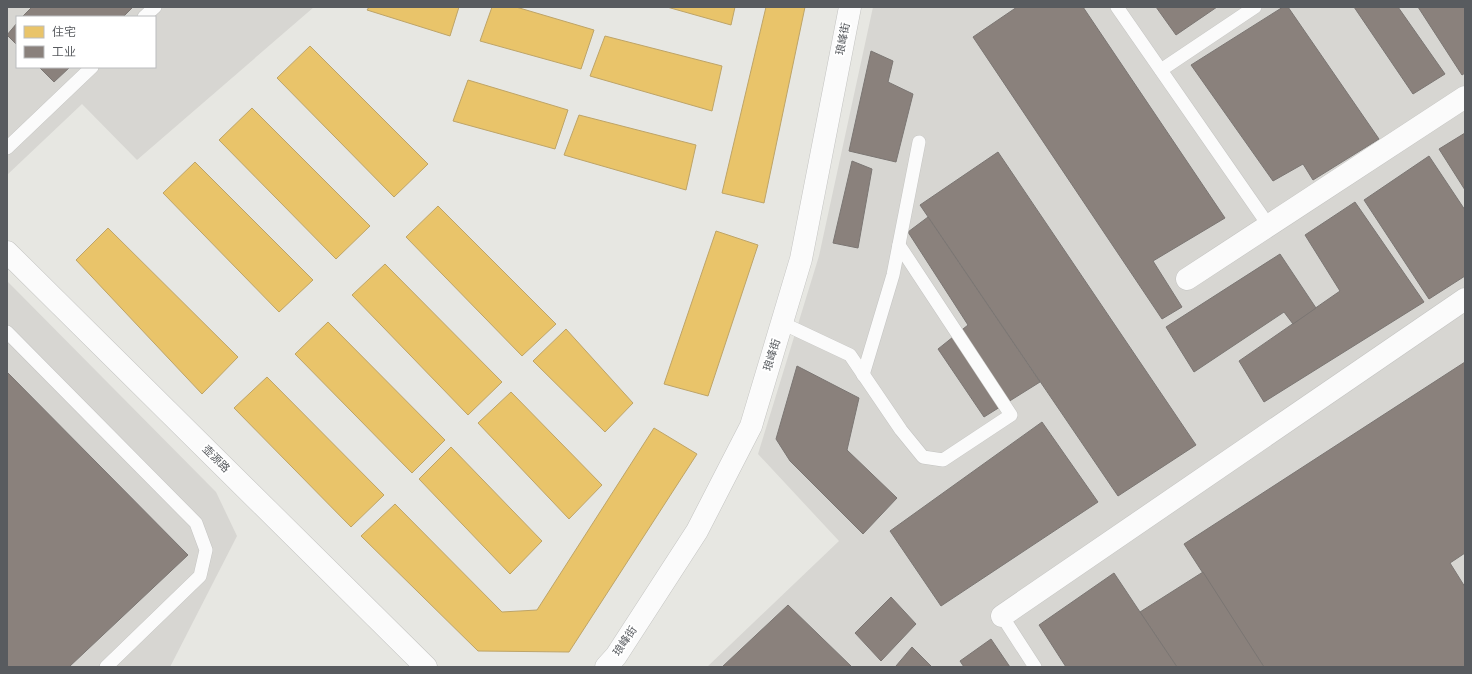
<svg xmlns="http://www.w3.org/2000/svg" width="1472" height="674" font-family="'Source Sans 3','Noto Sans SC',sans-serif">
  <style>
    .industrial { fill: #d7d6d2; fill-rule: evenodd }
    .homes { fill: #e9c46a; stroke: #bea467 }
    .industry { fill: #8a817c; stroke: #7b7673 }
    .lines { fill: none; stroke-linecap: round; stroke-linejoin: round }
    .service-casing { stroke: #c4c4c2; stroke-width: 14 }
    .minor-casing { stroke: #c4c4c2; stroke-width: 23 }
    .service { stroke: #fbfbfb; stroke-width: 13 }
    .minor { stroke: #fbfbfb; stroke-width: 22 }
    .labels { text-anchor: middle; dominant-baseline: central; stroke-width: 4; stroke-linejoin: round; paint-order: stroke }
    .street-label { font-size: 11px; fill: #585b5f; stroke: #fff }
  </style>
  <rect width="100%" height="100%" fill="#e7e7e2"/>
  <!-- industrial -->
  <g class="industrial">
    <path d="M7 7H314L137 160 82 104 7 175ZM17 17H155V67H17Z"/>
    <polygon points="873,7 1465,7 1465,667 707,667 839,541 758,454 819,256"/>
    <polygon points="7,281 216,492 237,536 170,667 7,667"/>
  </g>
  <!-- homes -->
  <g class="homes">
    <polygon points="369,7 459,7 450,36 367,10"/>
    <polygon points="492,7 516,7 594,30 581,69 480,41"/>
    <polygon points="667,7 735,7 731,25"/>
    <polygon points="766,7 805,7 764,203 722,193"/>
    <polygon points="605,36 722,66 712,111 590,76"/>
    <polygon points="310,46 428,164 394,197 277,78"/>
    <polygon points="468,80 568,110 555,149 453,121"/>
    <polygon points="252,108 370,226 336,259 219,140"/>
    <polygon points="579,115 696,145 686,190 564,155"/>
    <polygon points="195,162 313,280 279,312 163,193"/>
    <polygon points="438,206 556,324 522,356 406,237"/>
    <polygon points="108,228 238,357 202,394 76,260"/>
    <polygon points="716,231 758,245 708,396 664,384"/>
    <polygon points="385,264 502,382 468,415 352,295"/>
    <polygon points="328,322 445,440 412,473 295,354"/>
    <polygon points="566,329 633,403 605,432 533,361"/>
    <polygon points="267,377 384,495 351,527 234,408"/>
    <polygon points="511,392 602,485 569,519 478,423"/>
    <polygon points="654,428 697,454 569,652 478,651 361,536 395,504 502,612 537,610"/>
    <polygon points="451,447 542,541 510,574 419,479"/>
  </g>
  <!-- industry -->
  <g class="industry">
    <polygon points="32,7 133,7 123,17 22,17"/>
    <polygon points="1017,7 1083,7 1225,218 1153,261 1182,307 1162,319 973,37"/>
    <polygon points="1156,7 1217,7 1176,35"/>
    <polygon points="1283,7 1288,7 1379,139 1313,180 1303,164 1273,181 1191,65"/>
    <polygon points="1354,7 1398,7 1445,74 1413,94"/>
    <polygon points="1418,7 1465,7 1465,73 1462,75"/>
    <polygon points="17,23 17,45 7,35"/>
    <polygon points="871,51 893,61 888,82 913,94 896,162 849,151"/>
    <polygon points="39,67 70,67 54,82"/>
    <polygon points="1465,133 1465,190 1439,149"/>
    <polygon points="998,152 1196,445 1118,496 920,205"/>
    <polygon points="1429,156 1465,210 1465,276 1429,299 1364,200"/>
    <polygon points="852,161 872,169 858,248 833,243"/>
    <polygon points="1355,202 1424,302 1264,402 1239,361 1340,291 1305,235"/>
    <polygon points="928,217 1040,382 984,417 938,349 968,325 908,232"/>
    <polygon points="1280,254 1316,308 1293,324 1284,312 1194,372 1166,327"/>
    <polygon points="1465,362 1465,553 1450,563 1465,587 1465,667 1264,667 1184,544"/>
    <polygon points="797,366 859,398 847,450 897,498 863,534 790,461 776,439"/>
    <polygon points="7,372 188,555 69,667 9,667 7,665"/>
    <polygon points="1042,422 1098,502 941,606 890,531"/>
    <polygon points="1203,572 1264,667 1177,667 1140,612"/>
    <polygon points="1114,573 1140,612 1177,667 1066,667 1039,625"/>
    <polygon points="891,597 916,624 881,661 855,633"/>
    <polygon points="788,605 852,667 722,667"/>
    <polygon points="991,639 1010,667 964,667 960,661"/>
    <polygon points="912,647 932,667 897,667 896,666"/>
  </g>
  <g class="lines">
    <defs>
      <g id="service">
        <polyline points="1117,7 1269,226"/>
        <polyline points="144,17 155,7"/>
        <polyline points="1161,70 1255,7"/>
        <polyline points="7,148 92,67"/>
        <polyline points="782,323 850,355 901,430 923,457 943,460 1011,415 899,245"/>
        <polyline points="7,332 196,523 206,550 200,576 106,667"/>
        <polyline points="863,375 893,275 919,142"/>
        <polyline points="1002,616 1035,667"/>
      </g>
      <g id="minor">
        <polyline points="7,252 426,667"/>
        <polyline points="1187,279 1465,97"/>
        <polyline points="1002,616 1465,299"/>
        <polyline points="606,667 616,656 697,531 751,426 801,259 850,7"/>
      </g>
    </defs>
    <!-- service casing -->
    <use href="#service" class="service-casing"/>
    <!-- minor casing -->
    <use href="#minor" class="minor-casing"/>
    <!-- service -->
    <use href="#service" class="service"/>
    <!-- minor -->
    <use href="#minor" class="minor"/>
  </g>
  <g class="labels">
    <!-- street labels -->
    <g class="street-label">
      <text transform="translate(843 39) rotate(-79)">琅峰街</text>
      <text transform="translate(772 355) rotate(-73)">琅峰街</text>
      <text transform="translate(216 459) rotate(45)">壶源路</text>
      <text transform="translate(625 641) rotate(-56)">琅峰街</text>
    </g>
  </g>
  <!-- border -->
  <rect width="1472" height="674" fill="none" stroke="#585b5f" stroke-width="16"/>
  <!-- legend -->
  <rect x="16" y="16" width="140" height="52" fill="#ffffff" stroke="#bcbdbf"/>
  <rect x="24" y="26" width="20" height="12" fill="#e9c46a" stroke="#bcbdbf"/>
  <text x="52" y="36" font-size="12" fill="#585b5f">住宅</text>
  <rect x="24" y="46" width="20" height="12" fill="#8a817c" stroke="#bcbdbf"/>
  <text x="52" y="56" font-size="12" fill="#585b5f">工业</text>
</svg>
